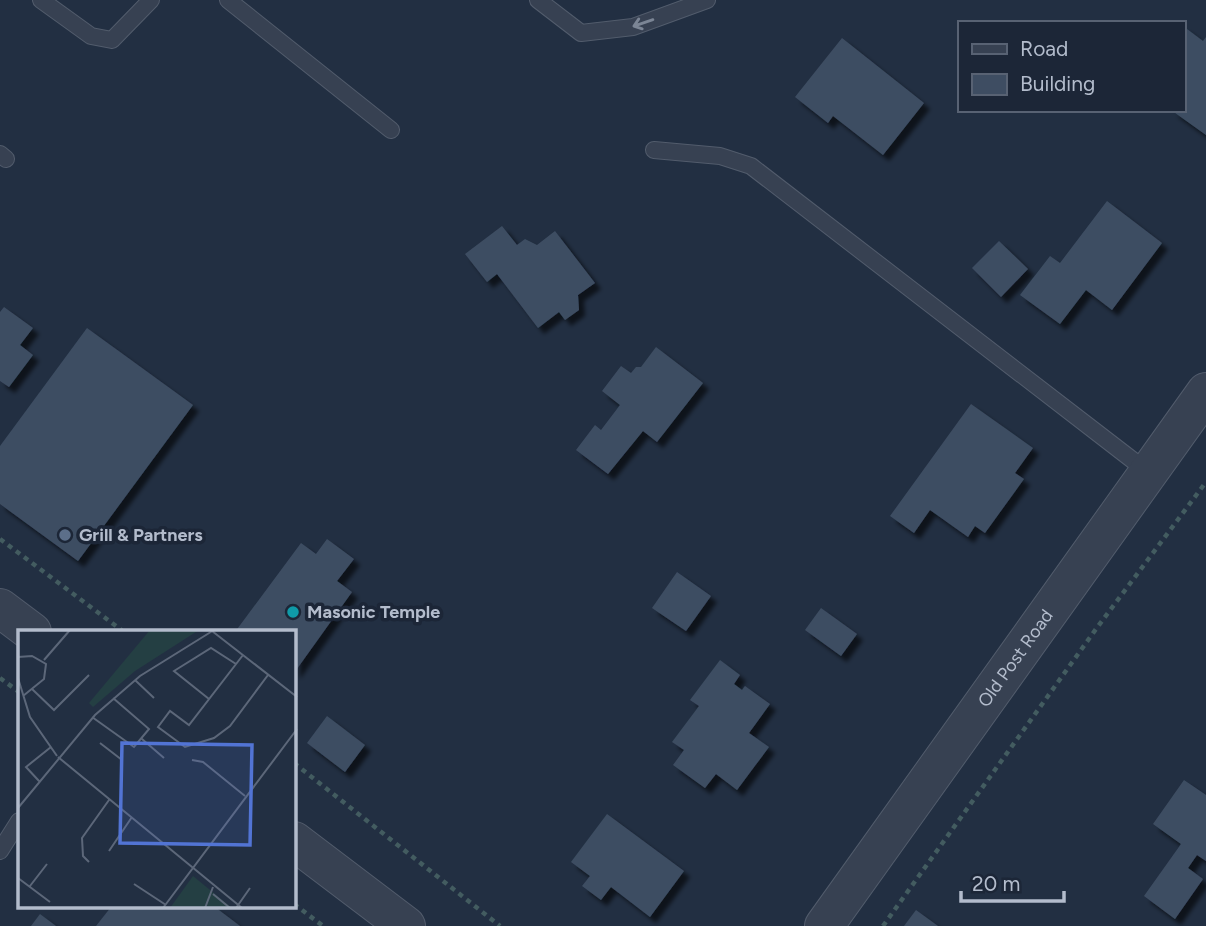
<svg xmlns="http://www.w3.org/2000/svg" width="1206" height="926" font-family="Figtree,sans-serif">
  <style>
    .building { fill: #3e4d62; filter: url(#shadow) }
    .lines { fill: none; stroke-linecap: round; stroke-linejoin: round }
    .service-casing { stroke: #525c6c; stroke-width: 18 }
    .tertiary-casing { stroke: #525c6c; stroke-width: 40 }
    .path { stroke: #435c60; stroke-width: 4.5; stroke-dasharray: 5 5; stroke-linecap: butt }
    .service { stroke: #374152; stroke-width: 16 }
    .tertiary { stroke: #374152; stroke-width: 38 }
    .oneway { stroke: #7b8595 }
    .service-dot { fill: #5c6f8a; stroke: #1c2637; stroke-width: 2.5 }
    .culture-dot { fill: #0f9aa8; stroke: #1c2637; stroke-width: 2.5 }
    .labels { text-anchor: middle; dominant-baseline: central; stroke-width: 7; stroke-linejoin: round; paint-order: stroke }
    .poi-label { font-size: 18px; font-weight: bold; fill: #b3bccc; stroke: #1c2637; text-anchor: start }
    .street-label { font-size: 18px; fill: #b3bccc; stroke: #1c2637 }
    .inset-road { fill: none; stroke: #5c6779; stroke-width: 2 }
    .view { fill: #5274d4; fill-opacity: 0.15; stroke: #5274d4; stroke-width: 3.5 }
    .inset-edge { fill: none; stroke: #b3bccc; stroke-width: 3.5 }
  </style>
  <defs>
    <filter id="shadow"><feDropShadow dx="6" dy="6" stdDeviation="2" flood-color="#0009"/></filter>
  </defs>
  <rect width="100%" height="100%" fill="#222f42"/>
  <!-- building -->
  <g class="building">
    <polygon points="1183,26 1203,41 1206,37 1206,135 1171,110 1183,110"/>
    <polygon points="842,38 924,103 883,155 833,116 828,123 795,97"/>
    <polygon points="1107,201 1162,243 1112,310 1086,290 1060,324 1020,295 1050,256 1060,263"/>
    <polygon points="502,226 517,245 525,239 537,245 555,231 595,283 578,295 579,310 565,320 559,312 538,328 497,274 487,282 465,254"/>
    <polygon points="999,241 1028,269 1001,297 972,268"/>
    <polygon points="4,307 33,328 20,345 33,355 9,387 0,381 0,312"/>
    <polygon points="87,328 193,405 78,561 0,504 0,446"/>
    <polygon points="656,347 703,383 657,442 643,431 608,474 576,450 595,425 601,430 620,405 602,391 621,366 631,373 636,367 641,367"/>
    <polygon points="971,404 1033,448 1015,473 1024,479 985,533 975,526 968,537 930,510 914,533 890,516"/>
    <polygon points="327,539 354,559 337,581 352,592 294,673 294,632 235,632 301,543 316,554"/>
    <polygon points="677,572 711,596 686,631 652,608"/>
    <polygon points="821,608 857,634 841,656 805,630"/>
    <polygon points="720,660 740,675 734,684 742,690 745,686 770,704 749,733 769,747 737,790 716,774 705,788 673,765 684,750 672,742 699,706 690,700"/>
    <polygon points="327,716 365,745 345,772 307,743"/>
    <polygon points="1184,780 1206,795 1206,861 1197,855 1188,868 1203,879 1175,919 1144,896 1181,844 1153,824"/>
    <polygon points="607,814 684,871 650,917 611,887 601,900 582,886 590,876 571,862"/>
    <polygon points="111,907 215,907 240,926 96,926"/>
    <polygon points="916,910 938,926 904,926"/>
    <polygon points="40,914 56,926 31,926"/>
  </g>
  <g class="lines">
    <defs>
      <g id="service">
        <polyline points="41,0 91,36 112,40 151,0"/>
        <polyline points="228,0 391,130"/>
        <polyline points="538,0 581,33 633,27 707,0"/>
        <polyline points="654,150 720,156 751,166 1148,472"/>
        <polyline points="0,154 6,159"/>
        <polyline points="0,851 19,821"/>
      </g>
      <g id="tertiary">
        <polyline points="0,608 32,632"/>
        <polyline points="294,841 406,926"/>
        <path id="s1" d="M824 926 1206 392"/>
      </g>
    </defs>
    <!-- service casing -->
    <use href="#service" class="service-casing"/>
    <!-- tertiary casing -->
    <use href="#tertiary" class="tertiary-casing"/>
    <!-- path -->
    <g class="path">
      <polyline points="0,539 124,632"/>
      <polyline points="0,678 19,692"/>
      <polyline points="294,763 500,926"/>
      <polyline points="294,904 323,926"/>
      <polyline points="883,926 1096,629 1206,482"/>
    </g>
    <!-- service -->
    <use href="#service" class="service"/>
    <!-- tertiary -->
    <use href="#tertiary" class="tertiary"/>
  </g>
  <!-- one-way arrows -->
  <defs><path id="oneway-shaft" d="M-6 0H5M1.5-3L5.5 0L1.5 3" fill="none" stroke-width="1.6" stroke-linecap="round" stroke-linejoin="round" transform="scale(1.75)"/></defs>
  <use class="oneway" href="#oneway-shaft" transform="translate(643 23) rotate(161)"/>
  <!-- markers -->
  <circle class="service-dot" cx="65" cy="535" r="7"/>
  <circle class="culture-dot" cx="293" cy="612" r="7"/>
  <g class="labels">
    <!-- poi labels -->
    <g class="poi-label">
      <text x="79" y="535">Grill &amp; Partners</text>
      <text x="307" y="612">Masonic Temple</text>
    </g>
    <!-- street labels -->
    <g class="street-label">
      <text stroke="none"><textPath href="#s1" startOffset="329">Old Post Road</textPath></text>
    </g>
  </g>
  <!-- overview -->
  <g transform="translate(18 630)">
    <rect width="278" height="278" fill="#222f42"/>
    <path d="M132 0H181L117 41 75 77 71 73ZM175 246 214 278H152Z" fill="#243f43"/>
    <path class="inset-road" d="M194 1 279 67M225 25 171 95 152 81 140 97 167 117 196 108 212 96 250 45M0 27 14 26 28 34 26 49 5 66M26 30 52 0M0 48 12 87 39 126M117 50 136 68M14 59 36 80 71 45M191 69 156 41 193 18 218 34M74 87 116 117 131 99 95 68M124 109 146 128M82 113 104 130M40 127 224 278M174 130 185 132 227 166M21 151 8 137 33 117M0 178 77 85 122 46 196 0M91 221 114 187M71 232 65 226 64 208 91 170M0 248 32 272M116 254 148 275M12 256 29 234M195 264 212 278M145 278 279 99M187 278 195 257M218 278 232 258"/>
    <path class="view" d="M104 113 234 115 232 215 102 213Z"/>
    <rect width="278" height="278" class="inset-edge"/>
  </g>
  <!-- legend -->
  <rect x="958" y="21" width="228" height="91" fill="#1c2637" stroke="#586273" stroke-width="2"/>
  <rect x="972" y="44" width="35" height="10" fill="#374152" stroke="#586273" stroke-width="2"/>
  <text x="1020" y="56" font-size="21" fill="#b3bccc">Road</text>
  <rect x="972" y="74" width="35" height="21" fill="#3e4d62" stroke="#586273" stroke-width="2"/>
  <text x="1020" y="91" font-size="21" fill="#b3bccc">Building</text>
  <!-- scale -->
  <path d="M961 891v10h103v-10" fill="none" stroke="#b3bccc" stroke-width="3.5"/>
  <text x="972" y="891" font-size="21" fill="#b3bccc" stroke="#1c2637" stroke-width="5" paint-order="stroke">20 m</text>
</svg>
